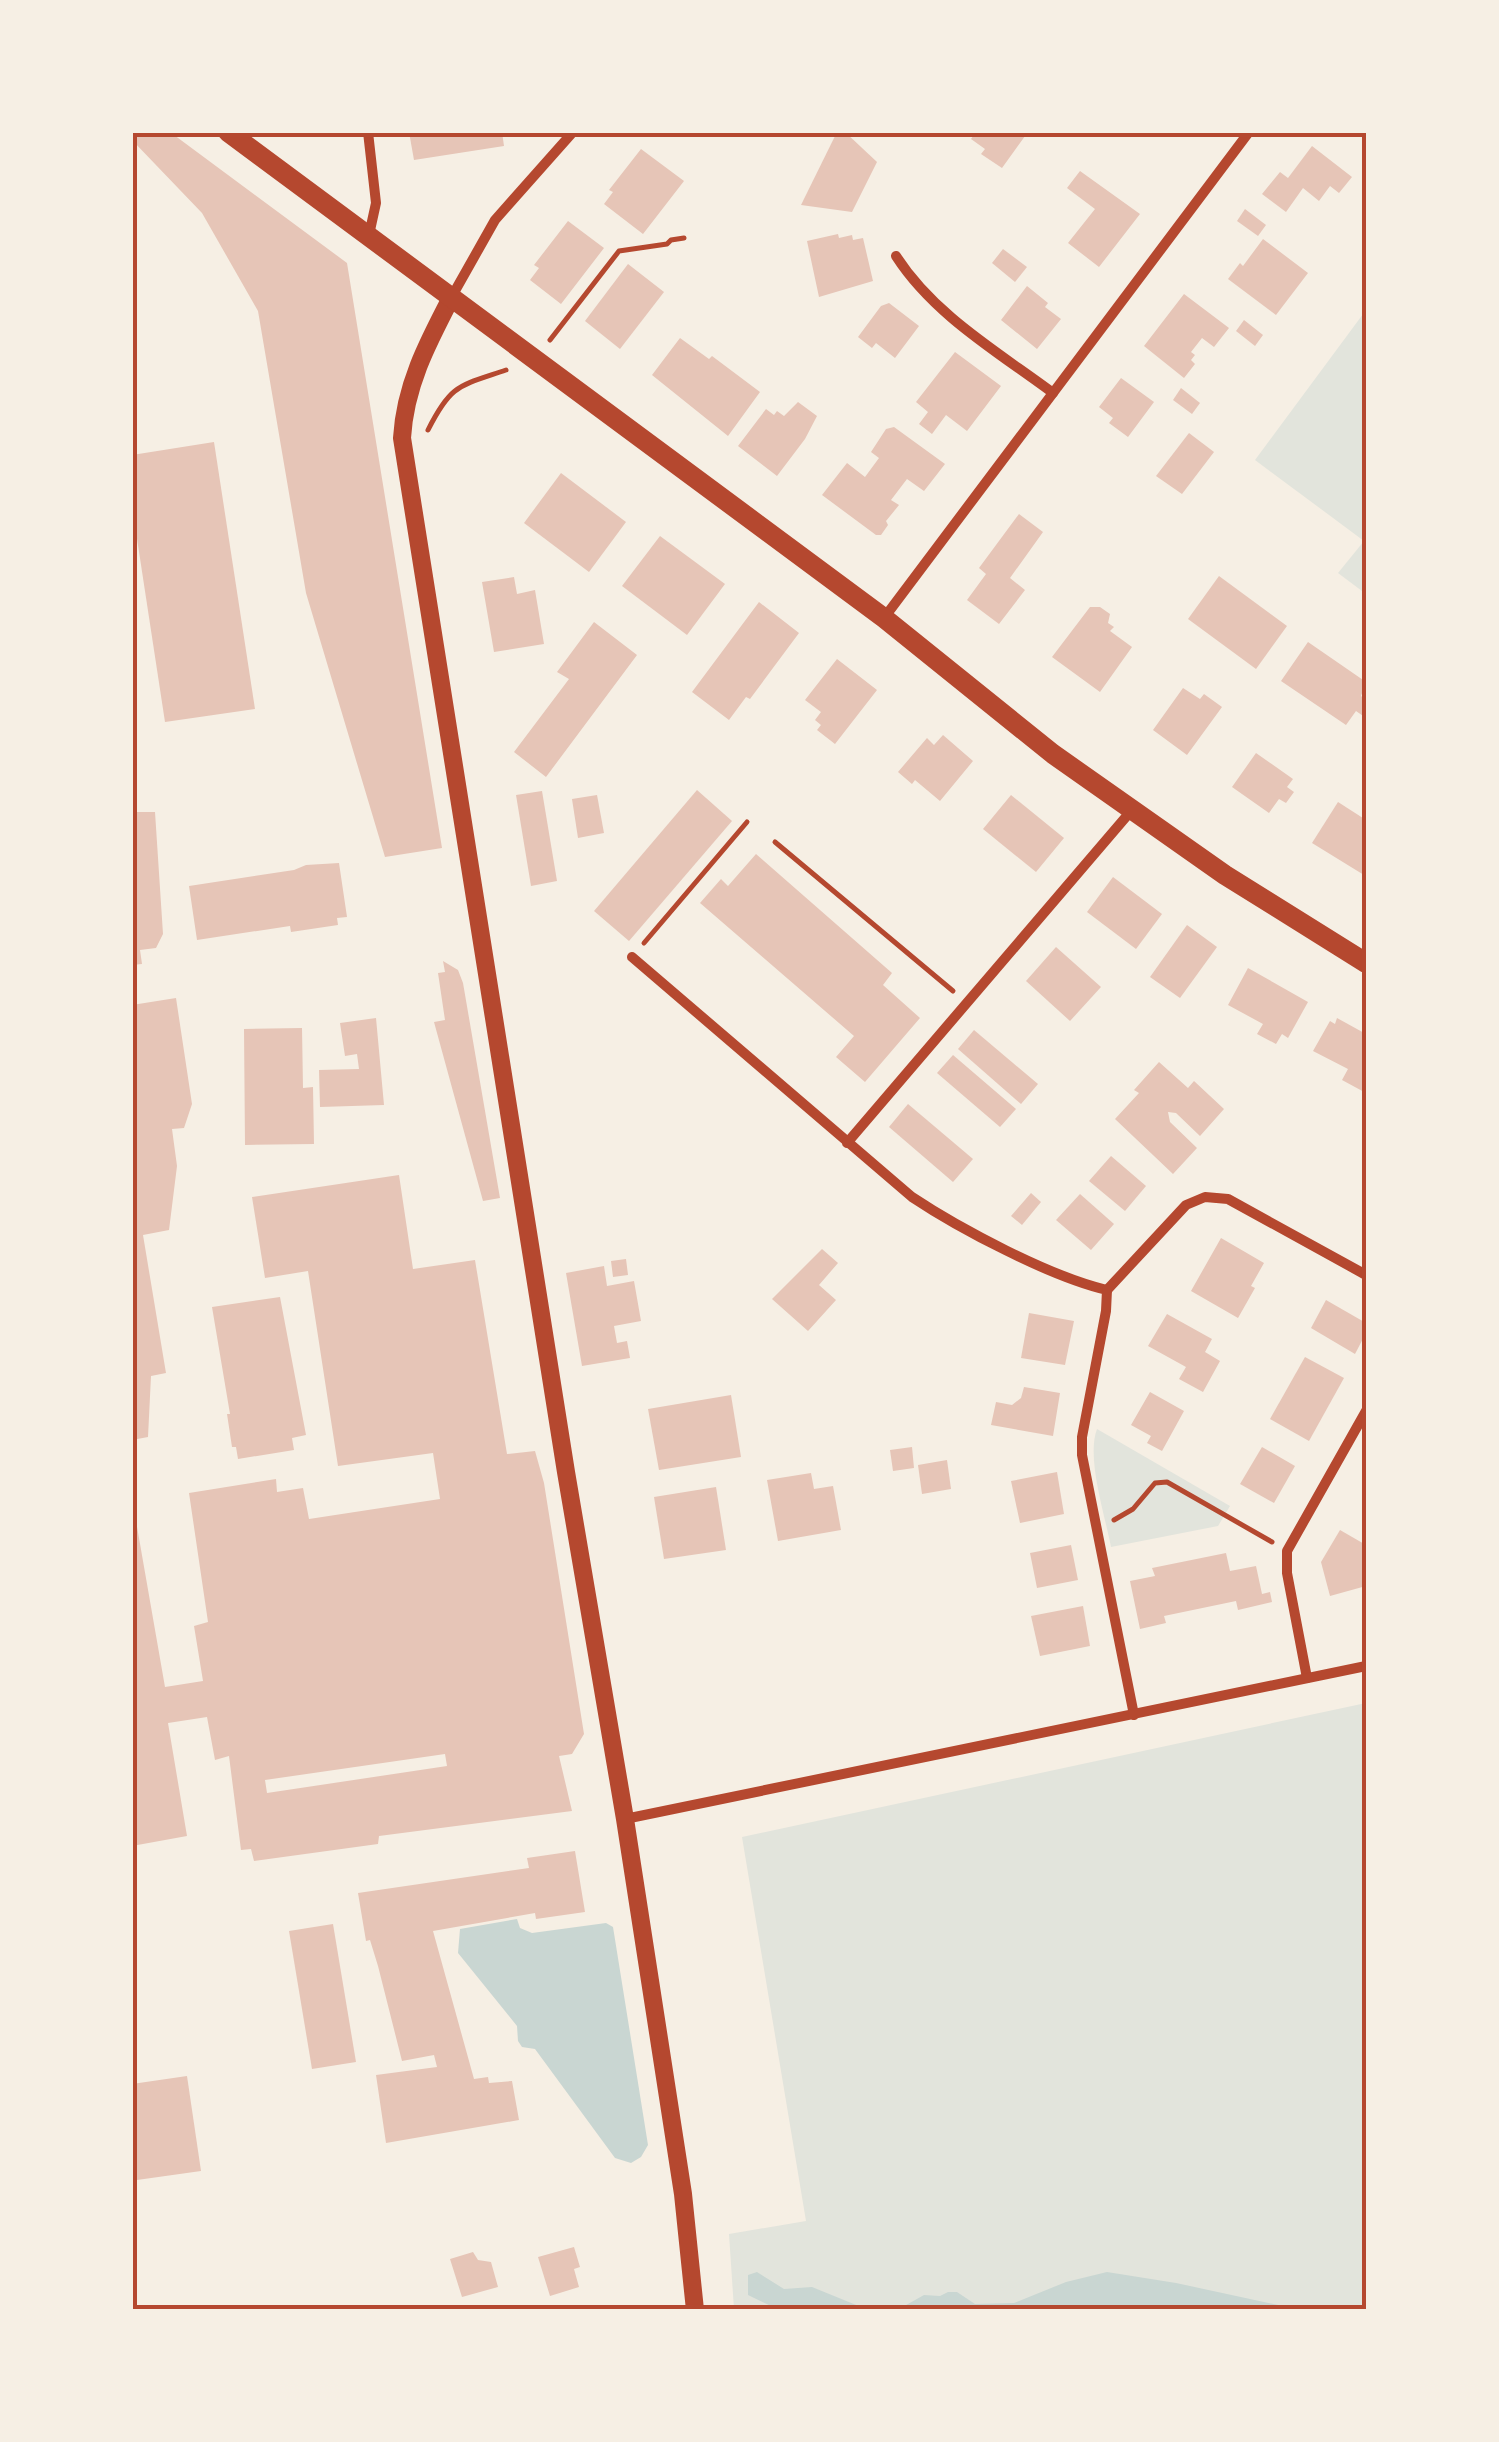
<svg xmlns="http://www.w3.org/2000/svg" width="1499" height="2442" font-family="'Nunito Sans',sans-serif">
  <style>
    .green { fill: #e2e4dc }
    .water { fill: #c9d6d2 }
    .building { fill: #e6c5b7; fill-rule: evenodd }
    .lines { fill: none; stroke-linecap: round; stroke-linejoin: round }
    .path { stroke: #b5482f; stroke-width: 5 }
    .minor { stroke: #b5482f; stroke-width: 10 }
    .tertiary { stroke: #b5482f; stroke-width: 18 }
    .secondary { stroke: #b5482f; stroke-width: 20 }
    .neatline { fill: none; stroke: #b5482f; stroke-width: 4 }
  </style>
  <rect width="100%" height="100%" fill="#f6efe4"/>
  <!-- green -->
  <g class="green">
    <polygon points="1366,310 1366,594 1338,573 1364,541 1255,460"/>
    <path d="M1097 1429 1230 1506 1218 1526 1111 1547C1105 1515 1086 1458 1097 1429Z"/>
    <polygon points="1366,1703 1366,2309 734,2309 729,2234 806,2221 742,1837"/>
  </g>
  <!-- water -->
  <g class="water">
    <polygon points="517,1919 520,1928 532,1933 606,1923 613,1927 648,2145 641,2157 631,2163 615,2158 535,2049 522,2047 518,2041 517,2026 458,1953 460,1929"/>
    <polygon points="757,2272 784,2289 812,2287 866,2309 777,2309 748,2295 748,2275"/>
    <polygon points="1107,2272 1176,2283 1297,2309 899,2309 924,2295 940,2296 948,2292 957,2292 975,2304 1014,2303 1066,2282"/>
  </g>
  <!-- building -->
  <g class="building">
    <polygon points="132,132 170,132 347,263 442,848 385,857 306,593 258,311 202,213 132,140"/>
    <polygon points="409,132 502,132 504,146 414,160"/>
    <polygon points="837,132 845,132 877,162 852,212 801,205"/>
    <polygon points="976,132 1028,132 1002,168 981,154 985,149 971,139"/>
    <polygon points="1312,146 1352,177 1339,193 1330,186 1319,201 1303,188 1286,212 1262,194 1280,172 1288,178"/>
    <polygon points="641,149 684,181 643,234 604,204 613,192 609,190"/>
    <polygon points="1080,171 1140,214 1099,267 1068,243 1095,209 1067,188"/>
    <polygon points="1245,209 1266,225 1258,236 1237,221"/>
    <polygon points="568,221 604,248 561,304 530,280 539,268 534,265"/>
    <polygon points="838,234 839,238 852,235 853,240 863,238 873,281 819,297 807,241"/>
    <polygon points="1263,239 1308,273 1276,315 1228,279 1240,263 1243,266"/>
    <polygon points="1003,249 1027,267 1015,282 992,263"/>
    <polygon points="628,264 664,292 620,349 585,321"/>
    <polygon points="1027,286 1048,303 1045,307 1061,319 1037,349 1001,320"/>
    <polygon points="1184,294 1229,328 1214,347 1202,338 1191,352 1195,355 1191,360 1195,364 1184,378 1144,346"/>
    <polygon points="889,303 919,326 895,358 876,343 872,348 858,337 881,306"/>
    <polygon points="1244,320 1263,335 1255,346 1236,331"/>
    <polygon points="680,338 709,359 712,356 760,392 728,436 652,375"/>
    <polygon points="955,352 1001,386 967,431 946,415 932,434 919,424 928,412 916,402"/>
    <polygon points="1121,378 1154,402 1128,437 1109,423 1113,418 1099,407"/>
    <polygon points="1181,388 1200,403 1192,414 1173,400"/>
    <polygon points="798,402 817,416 805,439 777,476 738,446 766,409 774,415 777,411 784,416"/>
    <polygon points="894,427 945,464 924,491 907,479 891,500 899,505 886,521 888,525 881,535 876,535 822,495 847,463 865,477 879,458 871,452 886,429"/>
    <polygon points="1189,433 1214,452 1182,494 1156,476"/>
    <polygon points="214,442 255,709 165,722 132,506 132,455"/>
    <polygon points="561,473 626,522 589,572 524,523"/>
    <polygon points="1019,514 1043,532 1010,578 1025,590 999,624 967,600 986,574 979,568"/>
    <polygon points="660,536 725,584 687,635 622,586"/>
    <polygon points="1219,576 1287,626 1256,669 1188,619"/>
    <polygon points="514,577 517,594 535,590 544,644 494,652 482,582"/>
    <polygon points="759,602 799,633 750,699 746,697 729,720 692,692"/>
    <polygon points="1090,607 1100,607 1110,614 1108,623 1114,627 1110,631 1132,647 1100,692 1052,657"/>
    <polygon points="594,622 637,655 546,777 514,752 569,679 557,672"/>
    <polygon points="1308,642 1366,682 1361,696 1366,700 1366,718 1356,711 1346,725 1281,681"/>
    <polygon points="837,659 877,690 835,744 817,730 821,725 815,720 821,712 805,700"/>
    <polygon points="1183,688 1200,699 1204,694 1222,707 1187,755 1153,730"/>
    <polygon points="943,735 973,761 940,801 915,780 912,784 898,772 927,738 934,745"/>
    <polygon points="1256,753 1293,779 1287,787 1294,792 1286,803 1279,799 1269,813 1232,787"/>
    <polygon points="697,790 732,821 629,941 594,911"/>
    <polygon points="542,791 557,881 531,886 516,795"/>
    <polygon points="597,795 604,833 578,838 572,799"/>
    <polygon points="1011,795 1064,838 1036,872 983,829"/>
    <polygon points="132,796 135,796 137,812 155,812 163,934 156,948 140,950 142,964 132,965"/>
    <polygon points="1338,802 1366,820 1366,870 1364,875 1312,843"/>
    <polygon points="756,854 892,973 883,985 920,1018 865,1082 836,1057 854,1036 700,903 721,879 728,886"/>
    <polygon points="339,863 347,917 337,918 338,925 291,932 290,926 197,940 189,886 294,870 306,865"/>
    <polygon points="1113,877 1162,914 1136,949 1087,912"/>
    <polygon points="1187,925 1217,947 1180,998 1150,977"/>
    <polygon points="1056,947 1101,987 1070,1021 1026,981"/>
    <polygon points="443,961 458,970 463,983 500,1198 483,1201 434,1022 445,1020 438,973 445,972"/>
    <polygon points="1248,968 1308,1002 1288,1038 1282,1034 1276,1044 1257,1034 1263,1024 1228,1005"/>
    <polygon points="176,998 192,1104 184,1128 172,1129 177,1166 169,1230 143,1235 166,1373 151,1376 148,1437 132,1440 132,1005"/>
    <polygon points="376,1018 384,1105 320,1107 319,1070 359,1069 357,1054 345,1056 340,1023"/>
    <polygon points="1337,1018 1366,1034 1366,1093 1342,1080 1348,1069 1313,1051 1330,1021 1335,1024"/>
    <polygon points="302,1028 303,1088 313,1087 314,1144 245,1145 244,1029"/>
    <polygon points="974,1030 1038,1084 1021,1104 958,1049"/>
    <polygon points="953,1055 1016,1109 1000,1127 937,1073"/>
    <polygon points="1159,1062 1188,1088 1194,1081 1224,1109 1200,1136 1176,1113 1168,1112 1170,1122 1197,1148 1173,1174 1115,1119 1139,1093 1134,1090"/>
    <polygon points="908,1104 973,1159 953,1182 889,1127"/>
    <polygon points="1111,1156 1146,1186 1125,1211 1089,1181"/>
    <path d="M399 1175 413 1269 475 1260 507 1454 535 1451 544 1483 584 1734 572 1754 559 1756 572 1811 379 1836 378 1844 254 1861 251 1849 241 1850 229 1756 215 1760 207 1717 168 1723 187 1836 132 1846V1498L165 1687 203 1681 194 1626 208 1622 189 1493 276 1479 277 1492 303 1488 309 1519 440 1499 433 1453 338 1466 308 1271 265 1278 252 1197ZM445 1754 447 1766 267 1793 265 1780Z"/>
    <polygon points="1031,1193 1041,1202 1022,1225 1011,1216"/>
    <polygon points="1080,1194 1114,1224 1091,1250 1056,1220"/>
    <polygon points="1221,1238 1264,1263 1251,1286 1255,1288 1238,1318 1191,1291"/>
    <polygon points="822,1249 838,1263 819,1285 836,1300 808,1331 772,1299"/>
    <polygon points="626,1259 628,1275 613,1277 611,1261"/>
    <polygon points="604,1266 607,1286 634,1281 641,1321 614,1326 617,1343 627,1341 630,1358 582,1366 566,1273"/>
    <polygon points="280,1297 306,1435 292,1438 294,1450 238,1459 236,1447 232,1447 227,1414 230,1414 212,1307"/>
    <polygon points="1326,1300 1366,1323 1366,1333 1355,1354 1311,1328"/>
    <polygon points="1029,1313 1074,1321 1065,1365 1021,1358"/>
    <polygon points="1167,1314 1212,1339 1205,1352 1220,1361 1203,1392 1179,1379 1186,1367 1148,1346"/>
    <polygon points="1305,1357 1344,1378 1309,1441 1270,1419"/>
    <polygon points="1024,1387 1060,1393 1053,1436 991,1425 996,1402 1012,1405 1021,1398"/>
    <polygon points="1150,1392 1184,1411 1162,1451 1147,1443 1151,1436 1131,1425"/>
    <polygon points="731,1395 741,1457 659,1470 648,1409"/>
    <polygon points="912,1447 914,1468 893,1471 890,1450"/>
    <polygon points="1262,1447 1295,1466 1274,1503 1240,1484"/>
    <polygon points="947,1460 951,1489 922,1494 918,1465"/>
    <polygon points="1057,1472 1064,1514 1020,1523 1011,1481"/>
    <polygon points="811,1473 814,1489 833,1486 841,1530 778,1541 767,1480"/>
    <polygon points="716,1487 726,1550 664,1559 654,1497"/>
    <polygon points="1340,1530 1366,1545 1366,1586 1330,1596 1321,1562"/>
    <polygon points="1071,1545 1078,1580 1037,1588 1030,1553"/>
    <polygon points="1226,1553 1230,1571 1256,1566 1262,1594 1270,1592 1272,1602 1238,1610 1236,1601 1164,1616 1166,1623 1140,1629 1130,1581 1155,1576 1152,1568"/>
    <polygon points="1083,1606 1090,1646 1040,1656 1031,1616"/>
    <polygon points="575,1851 585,1912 536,1919 535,1913 433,1931 474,2079 488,2077 489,2083 512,2081 519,2120 386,2143 376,2075 437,2067 434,2055 402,2061 378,1966 370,1940 366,1941 358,1893 529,1868 527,1858"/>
    <polygon points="333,1924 356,2062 312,2069 289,1931"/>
    <polygon points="187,2076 201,2171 137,2180 132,2154 132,2084"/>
    <polygon points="574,2247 580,2267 574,2269 579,2287 550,2296 538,2257"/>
    <polygon points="473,2252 478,2260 491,2262 498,2287 462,2297 450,2259"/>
  </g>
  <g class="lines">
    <!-- path -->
    <g class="path">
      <polyline points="550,340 619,251 667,244 671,240 684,238"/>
      <path d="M428 430C451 384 459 386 506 370"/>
      <polyline points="775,842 953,991"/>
      <polyline points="644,943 747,822"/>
      <polyline points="1114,1520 1133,1509 1155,1483 1167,1482 1272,1542"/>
    </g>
    <!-- minor -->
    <g class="minor">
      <polyline points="368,132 376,203 369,235"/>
      <path d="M896 256C934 315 998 352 1053 393"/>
      <polyline points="451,298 495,220 573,132"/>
      <polyline points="884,618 1249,132"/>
      <path d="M632 957 912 1197C960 1229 1051 1277 1107 1290"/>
      <polyline points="847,1143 1131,811"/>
      <polyline points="1107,1290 1106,1311 1082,1437 1082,1455 1134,1715"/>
      <polyline points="1107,1290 1186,1205 1205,1197 1228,1199 1366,1275"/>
      <polyline points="1307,1678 1287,1573 1287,1551 1366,1411"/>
      <polyline points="625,1819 1366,1666"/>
    </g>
    <!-- tertiary -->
    <path class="tertiary" d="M451 298C427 344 405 386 402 438L566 1472 625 1819 683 2194 695 2310"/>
    <!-- secondary -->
    <polyline class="secondary" points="228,132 884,618 1053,754 1225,875 1366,963"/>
  </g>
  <!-- border -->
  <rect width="1499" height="2442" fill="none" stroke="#f6efe4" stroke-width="270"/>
  <rect x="135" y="135" width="1229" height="2172" class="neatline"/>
</svg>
